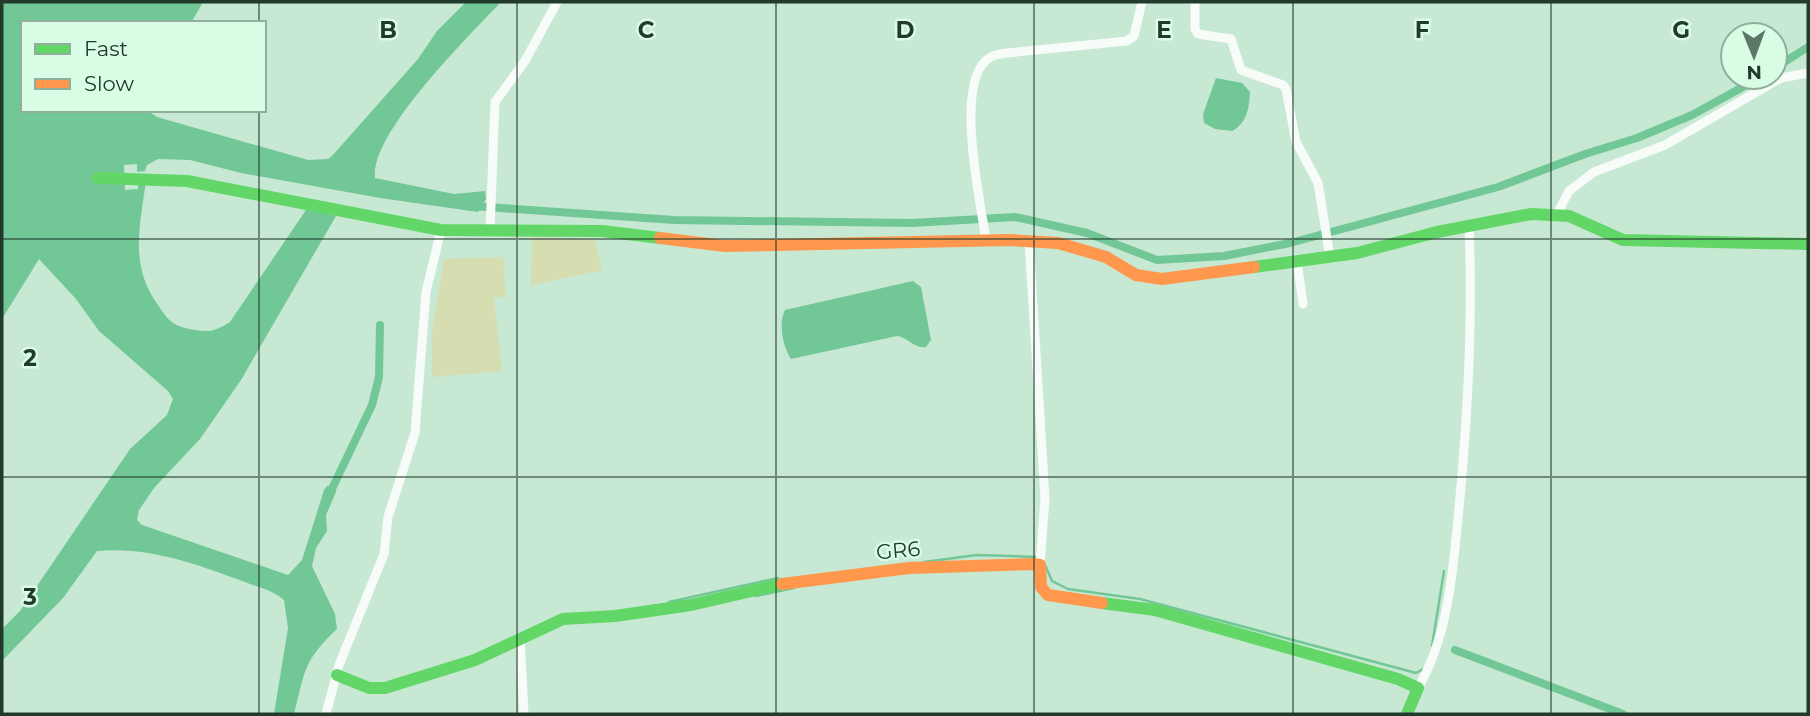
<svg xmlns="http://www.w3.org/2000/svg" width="1810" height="716" font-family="Montserrat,sans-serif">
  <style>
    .park { fill: #d6ddb1 }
    .water { fill: #72c797 }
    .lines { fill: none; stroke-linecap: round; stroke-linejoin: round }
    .stream { stroke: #72c797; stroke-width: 2.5 }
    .canal { stroke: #72c797; stroke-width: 8 }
    .street { stroke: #f7fcf8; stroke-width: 9 }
    .fast { stroke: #63d668; stroke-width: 12 }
    .slow { stroke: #ff974d; stroke-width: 12 }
    .grid { fill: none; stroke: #223a2b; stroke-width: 2; stroke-opacity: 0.55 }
    .labels { text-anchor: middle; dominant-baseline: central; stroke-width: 5; stroke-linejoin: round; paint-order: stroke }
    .street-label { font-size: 21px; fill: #223a2b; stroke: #d9fce5 }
    .grid-label { font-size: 23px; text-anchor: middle; font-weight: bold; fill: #223a2b; stroke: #d9fce5; stroke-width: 5; stroke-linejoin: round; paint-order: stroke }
  </style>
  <rect width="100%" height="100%" fill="#c7e8d3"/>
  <!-- park -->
  <g class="park">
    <polygon points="532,237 594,239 602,270 531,285"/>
    <polygon points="503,257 506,296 494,298 502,371 432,377 432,331 444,259"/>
  </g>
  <!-- water -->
  <g class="water">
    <path d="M2 2H203L191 23H23V110H147L157 117 308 160 328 159 332 156 418 59 437 31 466 2H501C470 35 370 133 375 178L454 194 485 191 486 199 478 212 380 198 241 173 190 160 158 159 147 165 145 171 137 172V164L124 165 125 190 138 189V181H146C140 226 129 265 158 305 166 317 170 324 185 328 204 332 212 334 230 322L308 207 336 216 241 380 200 439 154 488 139 510 137 520 142 525 288 575 302 560 324 490 327 486H334L336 492 326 515 327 531 316 548 312 566 335 614 337 629C303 661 305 671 294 714H274L288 628 284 600C272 590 260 588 245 582 197 564 148 546 97 551L63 598 2 661V629L20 611 130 449 167 415 173 399 168 391 99 331 76 299 39 259 2 319Z"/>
    <path d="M1216 78 1242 83 1250 92C1249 108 1247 123 1232 131L1215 129 1204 123 1203 114Z"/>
    <path d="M913 281 921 287 931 340 926 347C914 349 908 337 897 336L791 359C783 346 778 324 785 310Z"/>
  </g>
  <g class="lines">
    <!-- stream -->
    <g class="stream">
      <polyline points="924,562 977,555 1038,557"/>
      <polyline points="1045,565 1052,581 1068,589 1140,599 1416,673 1423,669"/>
      <polyline points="756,596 794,588"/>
      <polyline points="669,602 778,578"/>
      <polyline points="1432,646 1444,571"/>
    </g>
    <!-- canal -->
    <g class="canal">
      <polyline points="1775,68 1808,47"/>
      <polyline points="472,206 674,220 912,223 1015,217 1087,233 1157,260 1224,256 1290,243 1498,187 1585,154 1637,138 1692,115 1761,77"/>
      <polyline points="330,493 372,405 379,377 380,325"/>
      <polyline points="1455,650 1623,714"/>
    </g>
    <!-- street -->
    <g class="street">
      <polyline points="1195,2 1195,29 1198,34 1231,39 1241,70 1283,85 1286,89 1296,142 1318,183 1330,257"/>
      <polyline points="1557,214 1569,191 1594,172 1665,145 1781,78 1808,73"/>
      <polyline points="490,230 495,102 525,61 557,2"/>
      <path d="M986 240C981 204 952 77 991 57 995 54 1002 54 1007 53L1127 41 1134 36 1142 2"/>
      <polyline points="1029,241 1045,498 1040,565"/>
      <polyline points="1297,261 1303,304"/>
      <polyline points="520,637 524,714"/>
      <path d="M1418 688C1449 635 1453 569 1459 508 1468 414 1473 320 1469 226"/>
      <polyline points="326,714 339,665 384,554 388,517 415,433 426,292 441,230"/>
    </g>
    <!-- fast -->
    <g class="fast">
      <polyline points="98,178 187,181 441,230 602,231 660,238"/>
      <polyline points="1254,267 1357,253 1437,232 1531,214 1569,216 1623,240 1808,244"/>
      <polyline points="1102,603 1155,610 1398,679 1418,688 1407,714"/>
      <polyline points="337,675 369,688 385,688 475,660 563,619 615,616 691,605 782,584"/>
    </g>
    <!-- slow -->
    <g class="slow">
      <polyline points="660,238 725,246 1009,240 1058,243 1106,257 1136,275 1162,279 1254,267"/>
      <polyline points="782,584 909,568 1034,564 1040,565 1041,587 1048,595 1102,603"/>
    </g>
  </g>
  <!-- grid -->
  <path class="grid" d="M259 2V23M517 2V714M776 2V714M1034 2V714M1293 2V714M1551 2V714M259 110V714M2 239H1808M2 477H1808"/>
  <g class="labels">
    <!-- street labels -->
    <g class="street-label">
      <text transform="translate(898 550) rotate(-5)">GR6</text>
    </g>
  </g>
  <g class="grid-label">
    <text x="388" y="38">B</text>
    <text x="646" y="38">C</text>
    <text x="905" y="38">D</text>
    <text x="1164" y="38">E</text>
    <text x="1422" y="38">F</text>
    <text x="1681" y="38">G</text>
    <text x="30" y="366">2</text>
    <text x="30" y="605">3</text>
  </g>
  <!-- border -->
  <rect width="1810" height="716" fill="none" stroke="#223a2b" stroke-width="7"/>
  <!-- legend -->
  <rect x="21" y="21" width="245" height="91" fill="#d9fce5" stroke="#90ae9b" stroke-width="2"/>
  <rect x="35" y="44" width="35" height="10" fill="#63d668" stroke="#90ae9b" stroke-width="2"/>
  <text x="84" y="56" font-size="21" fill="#223a2b">Fast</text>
  <rect x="35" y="79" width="35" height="10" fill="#ff974d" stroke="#90ae9b" stroke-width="2"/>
  <text x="84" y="91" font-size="21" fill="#223a2b">Slow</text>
  <!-- north arrow -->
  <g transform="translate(1754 56) rotate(179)"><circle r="33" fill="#d9fce5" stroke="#90ae9b" stroke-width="2"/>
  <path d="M0-5L12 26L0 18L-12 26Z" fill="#5c7766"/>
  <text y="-10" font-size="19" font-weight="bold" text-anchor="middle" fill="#223a2b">N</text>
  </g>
</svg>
